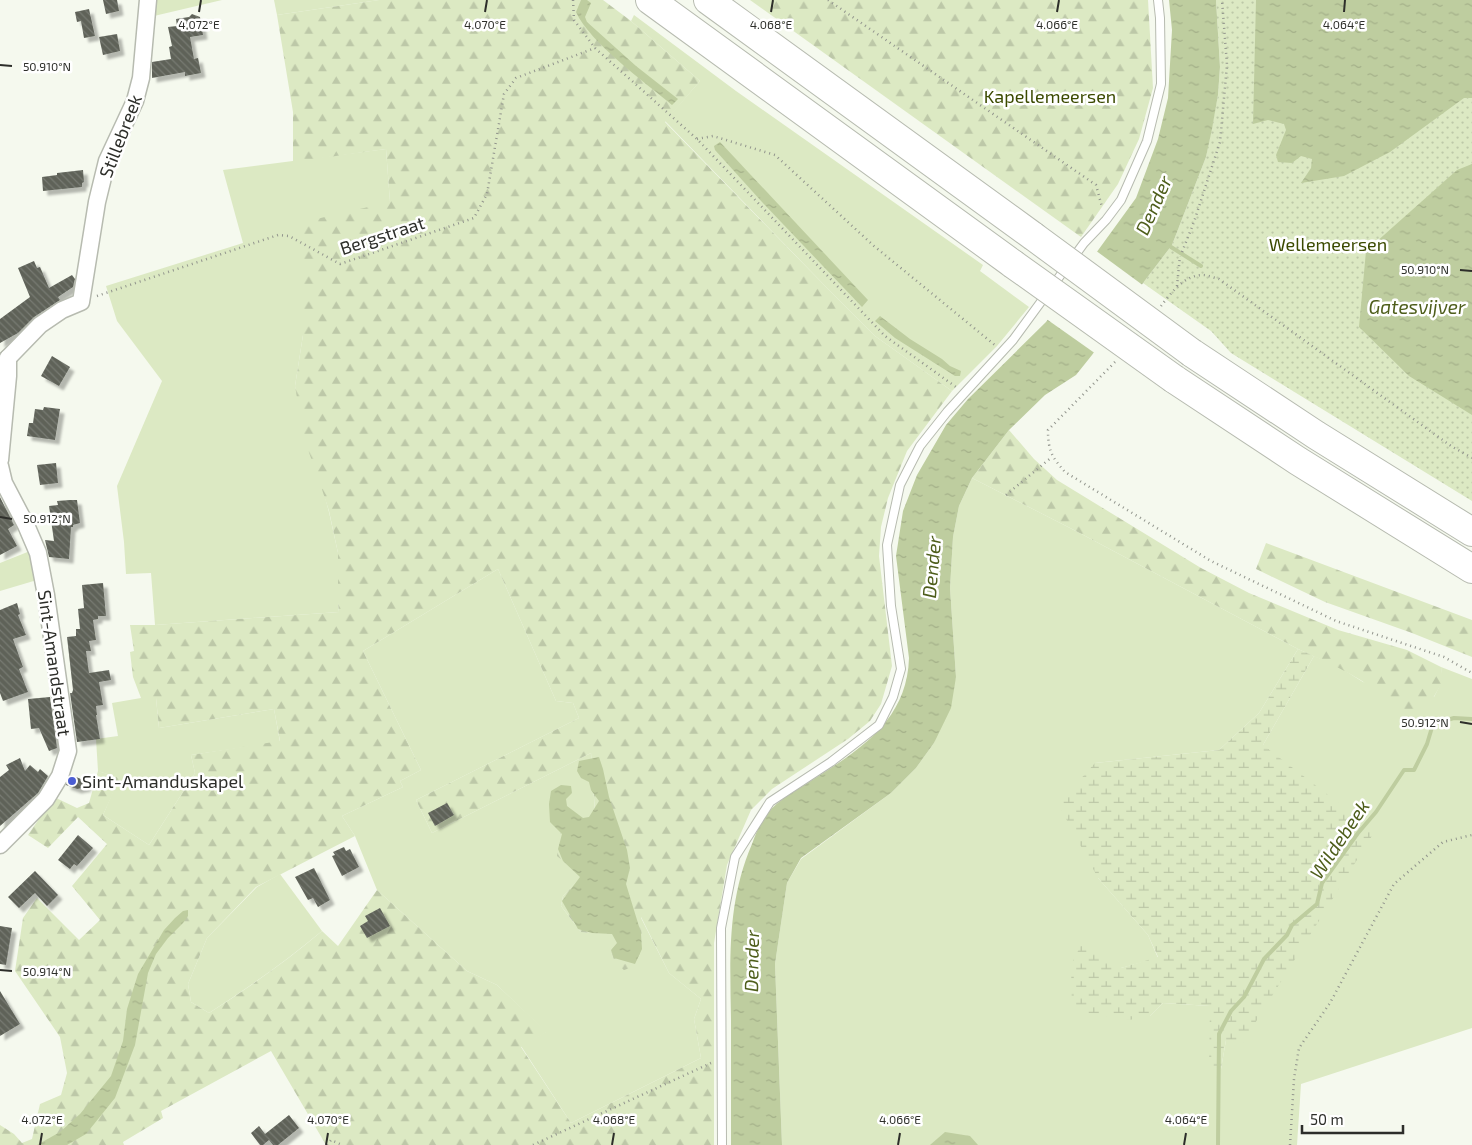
<svg xmlns="http://www.w3.org/2000/svg" width="1472" height="1145" font-family="'Exo 2',sans-serif">
  <style>
    .grass { fill: #dce9c3 }
    .forest { fill: url(#forest-firs); fill-rule: evenodd }
    .wetland { fill: url(#wetland-marsh) }
    .park { fill: url(#park-dots) }
    .water { fill: url(#water-ripples) }
    .pier { fill: #f5f9ee }
    .lines { fill: none; stroke-linecap: round; stroke-linejoin: round }
    .stream { stroke: #becd9f; stroke-width: 4 }
    .building { fill: url(#building-back-hatch); filter: url(#shadow) }
    .lane-casing { stroke: #b7bbb0; stroke-width: 10 }
    .street-casing { stroke: #b7bbb0; stroke-width: 19 }
    .highway-casing { stroke: #b7bbb0; stroke-width: 30 }
    .path { stroke: #92958d; stroke-width: 2.5; stroke-dasharray: 1 4; stroke-linecap: butt }
    .lane { stroke: #fff; stroke-width: 8 }
    .street { stroke: #fff; stroke-width: 16 }
    .highway { stroke: #fff; stroke-width: 28 }
    .highway-bridge-casing { stroke: #b7bbb0; stroke-width: 30; stroke-linecap: butt }
    .highway-bridge { stroke: #fff; stroke-width: 28 }
    .ticks { fill: none; stroke: #2d2e2a; stroke-width: 2 }
    .poi-dot { fill: #4b5dd2; stroke: #fff; stroke-width: 2 }
    .labels { text-anchor: middle; dominant-baseline: central; stroke-width: 5; stroke-linejoin: round; paint-order: stroke }
    .park-label { font-size: 18px; fill: #3b4a00; stroke: #fff }
    .street-label { font-size: 18px; fill: #2d2e2a; stroke: #fff }
    .poi-label { font-size: 18px; fill: #2d2e2a; stroke: #fff; text-anchor: start }
    .water-label { font-size: 19px; font-style: italic; fill: #4e5e1b; stroke: #fff }
    .ticks-label { font-size: 12px; text-anchor: middle; fill: #2d2e2a; stroke: #fff; stroke-width: 5; stroke-linejoin: round; paint-order: stroke }
  </style>
  <defs>
    <pattern id="forest-firs" width="22" height="20" patternUnits="userSpaceOnUse" patternTransform="scale(1.25)"><rect width="22" height="20" fill="#dce9c3"/><path d="M5 1l3.5 6h-7zM16 11l3.5 6h-7z" fill="#bdc8a8"/></pattern>
    <pattern id="wetland-marsh" width="20" height="14" patternUnits="userSpaceOnUse" patternTransform="scale(1.25)"><rect width="20" height="14" fill="#dce9c3"/><path d="M1 5h8M5 5V1M11 12h8M15 12V8" fill="none" stroke="#bdc8a8"/></pattern>
    <pattern id="park-dots" width="8" height="8" patternUnits="userSpaceOnUse" patternTransform="scale(1.25)"><rect width="8" height="8" fill="#dce9c3"/><path d="M2 2h.1M6 6h.1" fill="none" stroke="#bdc8a8" stroke-width="1.8" stroke-linecap="round"/></pattern>
    <pattern id="water-ripples" width="26" height="14" patternUnits="userSpaceOnUse" patternTransform="scale(1.25)"><rect width="26" height="14" fill="#becd9f"/><path d="M2 4q2-2 4 0t4 0M15 11q2-2 4 0t4 0" fill="none" stroke="#a4b089"/></pattern>
    <pattern id="building-back-hatch" width="6" height="6" patternUnits="userSpaceOnUse" patternTransform="scale(1.25)"><rect width="6" height="6" fill="#5f6259"/><path d="M-1 5l2 2M0 0l6 6M5-1l2 2" fill="none" stroke="#777a72"/></pattern>
    <filter id="shadow"><feDropShadow dx="4.5" dy="4.5" stdDeviation="1" flood-color="#0004"/></filter>
  </defs>
  <rect width="100%" height="100%" fill="#f5f9ee"/>
  <!-- grass -->
  <g class="grass">
    <polygon points="155,0 222,0 154,16"/>
    <polygon points="274,0 379,0 277,15"/>
    <polygon points="634,15 736,91 983,265 980,271 1029,307 997,346 952,391 875,336 830,291 665,121 700,81 631,21"/>
    <polygon points="386,149 390,202 303,283 303,335 295,386 329,512 338,553 338,603 339,612 155,625 151,573 126,574 124,542 117,486 162,381 117,321 106,286 243,243 223,170"/>
    <polygon points="972,478 1072,529 1298,649 1259,713 1219,750 1095,763 1098,878 1148,935 1158,958 1121,968 1150,1016 1163,1003 1210,1006 1221,1069 1226,1040 1263,745 1314,656 1336,665 1363,682 1434,697 1442,681 1441,667 1472,679 1472,1028 1301,1084 1297,1145 782,1145 775,964 787,883 801,859 891,793 916,768 934,743 956,677 950,588 953,537 959,506"/>
    <polygon points="30,551 37,580 0,591 0,563"/>
    <polygon points="498,569 556,701 573,703 579,718 416,800 432,833 591,753 595,813 582,876 563,896 561,906 581,932 612,934 618,942 611,950 642,949 640,916 669,973 701,999 694,1019 701,1058 571,1123 521,1046 546,1032 497,985 467,971 377,890 355,836 342,816 403,787 400,781 421,770 363,651"/>
    <polygon points="141,698 156,698 159,728 274,709 280,742 191,755 195,773 149,845 103,815 119,778 98,771 96,739 118,736 112,703"/>
    <path d="M280 874 322 931C286 961 248 988 209 1013L191 1002 188 984 207 938 257 887Z"/>
  </g>
  <!-- forest -->
  <g class="forest">
    <path d="M379 0H603L631 21 700 81 665 122 830 291 875 336 952 391 907 451 888 498 881 527 879 556 892 666 881 704 870 721 848 739 772 789 751 810 727 865 714 943V1145H326L271 1051 161 1111 163 1118 123 1142 124 1145H0V1125L14 1134 22 1143 32 1139 40 1104 61 1095 67 1073 60 1037 15 971 23 918 37 898 79 940 100 920 72 886 107 844 78 817 48 848 28 835 54 797 77 808 89 803 98 771 120 778 103 815 149 845 195 773 191 755 280 741 274 709 159 728 156 698H141L133 677 130 652 134 651 130 625H155L339 612 338 603V553L329 511 318 477 304 439 295 386 303 335V283L299 223 390 202 386 149 293 162V112L277 15ZM498 569 556 701 573 703 579 718 416 800 432 833 591 753 595 812 561 829 557 856 581 876 563 896 561 906 581 932 612 935 617 941 611 950 615 963 624 970 633 967 642 949 641 917 669 973 701 999 694 1019 701 1058 571 1123 521 1047 547 1032 497 985 467 971 377 890 338 946 322 931C287 961 248 988 209 1013L191 1002 188 984 207 938 256 887 355 836 342 816 403 787 400 781 421 770 363 651Z"/>
    <polygon points="750,0 1148,0 1153,88 1139,139 1118,184 1081,237"/>
    <path d="M1009 430 1034 459 1057 480 1201 568 1249 593 1338 630 1407 650 1441 667 1443 681 1429 705 1417 719C1396 709 1380 694 1362 681 1341 668 1320 659 1298 649L1072 529 972 478Z"/>
    <polygon points="1266,543 1472,620 1472,657 1412,633 1325,602 1256,569"/>
  </g>
  <!-- wetland -->
  <polygon class="wetland" points="1298,649 1314,656 1263,745 1375,831 1242,1044 1226,1040 1221,1069 1209,1068 1210,1006 1163,1003 1150,1016 1129,1020 1072,1010 1071,965 1082,943 1121,968 1158,957 1148,935 1098,878 1058,804 1095,763 1219,750 1259,713"/>
  <!-- park -->
  <polygon class="park" points="1216,0 1472,0 1472,501 1231,353 1211,331 1143,283 1172,245 1206,157 1218,95 1220,67"/>
  <!-- water -->
  <g class="water">
    <path d="M581 0H587L591 3 585 17 587 22 636 66 678 99 672 105C645 82 590 43 576 12Z"/>
    <path d="M1169 0H1216L1220 67 1218 95 1212 129 1206 157 1172 245 1143 283 1092 355 1076 375 1045 395 1009 430 972 478 959 506 953 537 950 588 956 677 951 708 934 743 916 768 891 793 801 858 787 883 775 964 782 1145H731C731 1103 731 1061 731 1020 730 958 727 902 752 844 755 836 758 827 763 820 773 803 790 794 806 784 856 752 907 723 909 658L896 556 903 511 917 475 946 425 968 399 1046 322 1136 198 1158 139 1168 98 1172 30Z"/>
    <polygon points="1256,0 1472,0 1472,98 1464,98 1390,152 1344,176 1301,183 1311,168 1312,159 1301,156 1292,163 1278,162 1276,155 1286,130 1284,124 1268,120 1253,124"/>
    <polygon points="720,142 868,300 862,307 762,202 715,150 714,146"/>
    <polygon points="1472,164 1472,415 1409,376 1359,327 1366,251 1457,170"/>
    <polygon points="880,316 910,339 942,359 950,366 961,371 960,376 955,376 895,338 875,321"/>
    <polygon points="599,757 603,769 609,797 627,850 630,868 626,884 641,933 642,949 635,964 614,958 611,950 617,943 612,934 592,933 578,929 562,901 580,877 563,861 558,849 562,834 550,822 549,804 551,791 561,785 571,786 572,793 566,799 567,806 583,818 589,817 599,801 591,790 589,782 581,778 577,771 579,761"/>
    <polygon points="188,910 188,916 183,923 168,938 156,954 148,973 135,1045 115,1098 86,1134 67,1145 37,1145 60,1132 80,1114 111,1076 123,1041 127,1009 138,974 164,930 175,918 183,911"/>
    <polygon points="945,1132 970,1136 978,1145 930,1145"/>
  </g>
  <!-- pier -->
  <polygon class="pier" points="1095,250 1144,286 1096,354 1045,318"/>
  <g class="lines">
    <!-- stream -->
    <g class="stream">
      <polyline points="1171,247 1201,266"/>
      <polyline points="1218,1145 1219,1034 1231,1011 1244,997 1264,959 1287,935 1292,925 1317,904 1322,883 1358,833 1376,812 1404,770 1414,770 1427,744 1433,724 1454,718 1472,719"/>
    </g>
  </g>
  <!-- building -->
  <g class="building">
    <polygon points="103,0 117,0 119,11 106,14"/>
    <polygon points="89,9 95,36 84,38 81,21 77,22 75,12"/>
    <polygon points="192,14 200,17 203,35 190,37 194,59 198,58 201,73 185,76 185,72 152,78 152,62 171,59 169,47 172,46 168,27 177,26 176,19 189,17"/>
    <polygon points="117,34 120,51 103,55 99,37"/>
    <polygon points="83,170 84,182 82,183 82,187 43,191 42,177 57,175 57,173"/>
    <polygon points="34,261 37,268 40,267 49,288 72,275 75,279 73,287 58,297 60,300 34,317 18,333 0,343 0,319 30,297 18,268"/>
    <polygon points="52,356 70,367 59,386 41,376"/>
    <polygon points="44,407 60,409 55,440 27,436 29,423 33,423 35,409 43,410"/>
    <polygon points="56,463 58,483 40,485 37,465"/>
    <polygon points="0,497 14,525 8,529 17,546 0,555"/>
    <polygon points="70,500 77,500 80,523 73,525 73,527 71,527 69,559 49,557 45,540 54,541 49,506 58,505 57,501"/>
    <polygon points="103,583 106,616 98,616 98,619 93,620 96,640 89,641 91,651 86,651 89,673 109,670 111,680 99,682 103,705 96,706 97,715 96,715 100,739 77,742 70,693 72,693 73,690 67,637 76,636 76,629 80,629 78,609 84,608 82,585"/>
    <polygon points="17,603 20,614 18,615 26,635 13,639 23,667 19,669 28,692 3,701 0,693 0,610"/>
    <polygon points="50,697 57,748 49,751 39,728 31,729 28,699"/>
    <polygon points="20,758 25,771 30,765 38,772 40,769 48,776 38,793 0,826 0,777 9,770 6,765"/>
    <polygon points="71,775 81,779 87,787 77,789 66,785"/>
    <polygon points="447,803 454,815 435,826 428,813"/>
    <polygon points="78,835 93,848 77,866 74,864 70,869 58,860"/>
    <polygon points="344,847 346,851 350,849 359,867 342,876 332,856 335,855 333,852"/>
    <polygon points="314,868 330,900 318,907 313,898 308,900 295,877"/>
    <polygon points="35,871 58,895 47,906 35,893 19,908 8,897"/>
    <polygon points="380,908 390,926 367,938 360,926 368,921 365,916"/>
    <polygon points="0,926 12,928 6,965 0,964"/>
    <polygon points="0,991 20,1024 0,1036"/>
    <polygon points="289,1115 299,1128 278,1145 273,1145 269,1140 263,1145 260,1145 251,1133 259,1126 265,1134"/>
  </g>
  <g class="lines">
    <defs>
      <polyline id="lane" points="722,1145 721,928 735,857 770,802 831,762 879,725 893,697 901,669 891,606 887,545 900,485 920,446 947,412 1013,340 1084,243 1106,220 1121,200 1147,141 1161,84 1160,18 1158,0"/>
      <g id="street">
        <polyline points="8,358 40,325 62,310 81,302 97,202 107,161 135,101 141,78 148,0"/>
        <polyline points="0,460 8,376 8,358"/>
        <polyline points="0,466 4,483 26,525 38,553 46,595 68,751 60,776 46,799 0,845"/>
      </g>
      <g id="highway">
        <polyline points="650,0 1013,264"/>
        <polyline points="708,0 1033,236"/>
        <polyline points="1192,353 1316,435 1472,532"/>
        <polyline points="1174,379 1298,461 1472,569"/>
      </g>
    </defs>
    <!-- lane casing -->
    <use href="#lane" class="lane-casing"/>
    <!-- street casing -->
    <use href="#street" class="street-casing"/>
    <!-- highway casing -->
    <use href="#highway" class="highway-casing"/>
    <!-- path -->
    <g class="path">
      <polyline points="573,0 574,20 595,48 697,139 885,336 956,387"/>
      <polyline points="828,0 1096,185 1102,207"/>
      <polyline points="697,139 713,136 775,155 874,246 996,346"/>
      <polyline points="1182,252 1194,222 1220,142 1227,65 1222,0"/>
      <polyline points="1177,286 1180,256"/>
      <polyline points="97,296 278,235 289,236 340,264 474,218 487,194 504,94 516,78 595,48"/>
      <path d="M1161 306C1171 293 1184 275 1203 275 1208 275 1214 278 1219 279L1451 446 1472 458"/>
      <path d="M1115 362 1048 430C1048 451 1052 457 1065 472L1211 561 1336 621 1444 657 1472 673"/>
      <polyline points="1006,495 1052,457"/>
      <polyline points="327,1145 331,1140 342,1145"/>
      <polyline points="533,1145 711,1063"/>
      <polyline points="1290,1145 1294,1079 1299,1048 1330,1003 1394,884 1443,842 1472,835"/>
    </g>
    <!-- lane -->
    <use href="#lane" class="lane"/>
    <!-- street -->
    <use href="#street" class="street"/>
    <!-- highway -->
    <use href="#highway" class="highway"/>
    <defs>
      <g id="highway-bridge">
        <polyline points="1033,236 1192,353"/>
        <polyline points="1013,264 1174,379"/>
      </g>
    </defs>
    <!-- highway-bridge casing -->
    <use href="#highway-bridge" class="highway-bridge-casing"/>
    <!-- highway-bridge -->
    <use href="#highway-bridge" class="highway-bridge"/>
  </g>
  <!-- ticks -->
  <path class="ticks" d="M199 12 201 0M485 12 487 0M771 12 773 0M1057 12 1059 0M1344 12 1345 0M0 65 12 66M1460 270 1472 271M0 517 12 519M1460 722 1472 724M0 970 12 971M40 1145 42 1133M326 1145 328 1133M612 1145 614 1133M898 1145 900 1133M1184 1145 1186 1133"/>
  <!-- markers -->
  <circle class="poi-dot" cx="72" cy="781" r="5"/>
  <g class="labels">
    <!-- park labels -->
    <g class="park-label">
      <text x="1050" y="96">Kapellemeersen</text>
      <text x="1328" y="244">Wellemeersen</text>
    </g>
    <!-- street labels -->
    <g class="street-label">
      <text transform="translate(120 136) rotate(-69)">Stillebreek</text>
      <text transform="translate(382 235) rotate(-18)">Bergstraat</text>
      <text transform="translate(55 663) rotate(82)">Sint-Amandstraat</text>
    </g>
    <!-- poi labels -->
    <g class="poi-label">
      <text x="82" y="781">Sint-Amanduskapel</text>
    </g>
    <!-- water labels -->
    <g class="water-label">
      <text transform="translate(1153 205) rotate(-66)">Dender</text>
      <text x="1417" y="306">Gatesvijver</text>
      <text transform="translate(931 567) rotate(-85)">Dender</text>
      <text transform="translate(1339 839) rotate(-56)">Wildebeek</text>
      <text transform="translate(751 961) rotate(-89)">Dender</text>
    </g>
  </g>
  <g class="ticks-label">
    <text x="199" y="29">4.072°E</text>
    <text x="485" y="29">4.070°E</text>
    <text x="771" y="29">4.068°E</text>
    <text x="1057" y="29">4.066°E</text>
    <text x="1344" y="29">4.064°E</text>
    <text x="47" y="71">50.910°N</text>
    <text x="1425" y="274">50.910°N</text>
    <text x="47" y="523">50.912°N</text>
    <text x="1425" y="727">50.912°N</text>
    <text x="47" y="976">50.914°N</text>
    <text x="42" y="1124">4.072°E</text>
    <text x="328" y="1124">4.070°E</text>
    <text x="614" y="1124">4.068°E</text>
    <text x="900" y="1124">4.066°E</text>
    <text x="1186" y="1124">4.064°E</text>
  </g>
  <!-- scale -->
  <path d="M1302 1125v8h101v-8" fill="none" stroke="#2d2e2a" stroke-width="2.5"/>
  <text x="1310" y="1125" font-size="15" fill="#2d2e2a" stroke="#ffffff" stroke-width="4" paint-order="stroke">50 m</text>
</svg>
